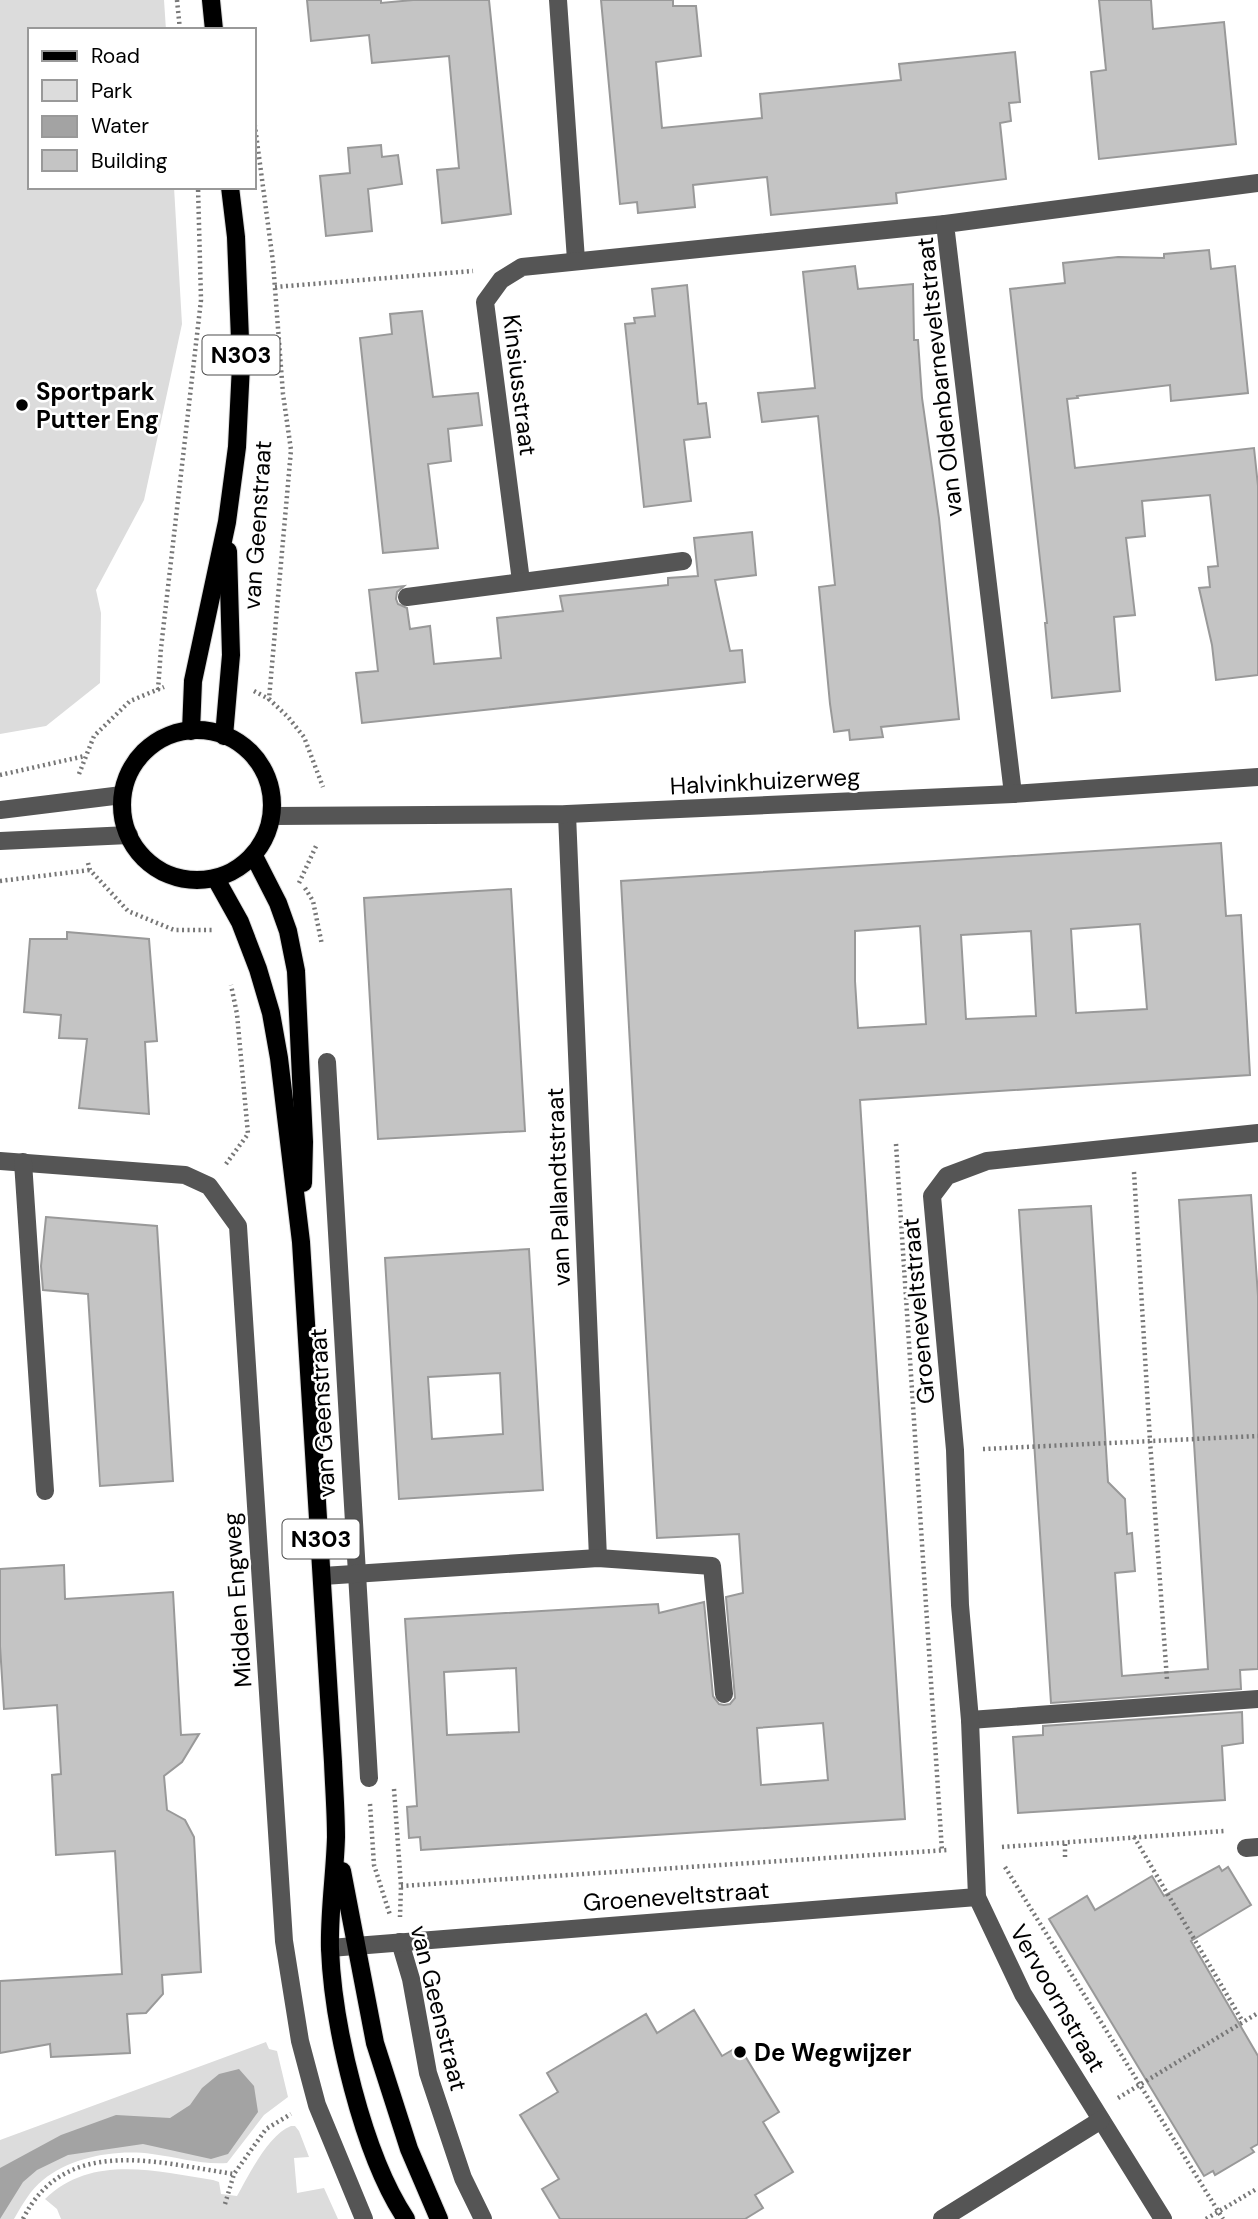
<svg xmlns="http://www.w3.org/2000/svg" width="1258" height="2219" font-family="'DM Sans',sans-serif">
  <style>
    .green { fill: #dcdcdc }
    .water { fill: #a3a3a3 }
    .building { fill: #c4c4c4; stroke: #999; stroke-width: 2; fill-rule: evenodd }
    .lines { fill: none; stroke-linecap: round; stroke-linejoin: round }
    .major-casing { stroke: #dbdbdb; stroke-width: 20 }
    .path { stroke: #777; stroke-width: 4.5; stroke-dasharray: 2 3.5; stroke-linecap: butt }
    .minor { stroke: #555; stroke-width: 18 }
    .major { stroke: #000; stroke-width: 18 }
    .poi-dot { fill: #000; stroke: #fff; stroke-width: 2.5 }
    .labels { text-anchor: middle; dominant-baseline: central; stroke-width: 5; stroke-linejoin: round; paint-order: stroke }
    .shield { fill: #fff; stroke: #4c4c4c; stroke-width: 2 }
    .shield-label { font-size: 23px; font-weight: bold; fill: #000 }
    .street-label { font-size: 24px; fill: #000; stroke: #fff }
    .poi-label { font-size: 24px; font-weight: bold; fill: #000; stroke: #fff; text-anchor: start }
  </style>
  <rect width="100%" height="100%" fill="#fff"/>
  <!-- green -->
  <g class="green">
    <polygon points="0,0 164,0 166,30 30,30 30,187 174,187 182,324 144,500 96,590 101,613 100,683 46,726 0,734"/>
    <path d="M266 2042 269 2049 277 2051 288 2097 264 2115 227 2163C203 2165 176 2157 152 2154 116 2149 71 2157 43 2180 31 2189 22 2205 14 2219H0V2140Z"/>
    <path d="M291 2126H295L299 2131 309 2157 294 2158 297 2193 324 2188 338 2219H61L57 2209 45 2199C91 2154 156 2171 213 2180L219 2182 221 2194 237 2196C249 2175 268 2135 291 2126Z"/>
  </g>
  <!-- water -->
  <polygon class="water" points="239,2069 254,2086 258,2112 228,2154 211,2159 143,2144 68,2155 37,2170 23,2182 0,2219 0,2168 61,2135 116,2115 170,2118 190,2105 202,2088 219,2074"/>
  <!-- building -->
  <g class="building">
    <polygon points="307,0 381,0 381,3 413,0 489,0 511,214 442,223 437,170 459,168 449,56 372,63 369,35 311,41"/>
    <polygon points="601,0 673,0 673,6 696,6 701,56 656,62 662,128 762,118 760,94 901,80 899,64 1015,52 1020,102 1009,103 1011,121 1000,123 1006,179 896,193 897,203 771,215 767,177 693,185 695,207 638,213 637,202 620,204"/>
    <polygon points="1099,0 1151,0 1153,29 1224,22 1236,144 1099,159 1091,72 1106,70"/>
    <polygon points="381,145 382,157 398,155 402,184 368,189 372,231 326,236 320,176 350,173 348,148"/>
    <polygon points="1209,250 1211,269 1235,266 1248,393 1171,401 1170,385 1077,396 1078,398 1067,399 1071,433 1075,468 1254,448 1258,486 1258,675 1216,680 1212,645 1199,588 1210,587 1208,567 1218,566 1210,495 1142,501 1145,536 1126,538 1135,615 1114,617 1120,691 1052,698 1045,623 1047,623 1010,289 1065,283 1063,263 1118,257 1164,258 1164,254"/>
    <polygon points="855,266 858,289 913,284 914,340 918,340 922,398 939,518 959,719 881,727 883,737 850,740 849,730 834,732 830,704 819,587 835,585 818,416 762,422 758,393 815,388 803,272"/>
    <polygon points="687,285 698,404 706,403 710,437 684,440 691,501 644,507 625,324 635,323 634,318 655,316 652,289"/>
    <polygon points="422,311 433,397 478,393 482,425 448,429 451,461 428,464 438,548 383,553 360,338 392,334 390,314"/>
    <polygon points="752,532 756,575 715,580 730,651 742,650 745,682 362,723 356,673 378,671 369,590 404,586 397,592 396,599 398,604 407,608 410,629 430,626 434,664 501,658 497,618 563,611 560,596 668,585 668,578 698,576 694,538"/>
    <path d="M1221 843 1226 916 1241 915 1250 1075 860 1100 905 1819 421 1850 420 1837 409 1838 407 1807 417 1806 405 1619 658 1604 659 1613 704 1602 713 1696 719 1704 724 1705 730 1704 735 1698 726 1597 743 1593 739 1534 657 1538 621 881ZM1140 924 1147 1009 1076 1013 1071 929ZM920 926 926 1024 858 1028 855 981V931ZM1031 931 1036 1016 966 1019 961 935ZM516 1668 519 1732 447 1735 444 1672ZM823 1723 828 1780 761 1785 757 1728Z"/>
    <polygon points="511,889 525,1131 378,1139 364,898"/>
    <polygon points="67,932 149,939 157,1041 145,1042 149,1114 79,1108 87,1039 59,1038 61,1015 24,1012 30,939 67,939"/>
    <polygon points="1251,1195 1258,1296 1258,1669 1240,1670 1241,1689 1051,1703 1019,1210 1091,1206 1108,1482 1125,1499 1127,1534 1132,1533 1135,1571 1115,1573 1122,1676 1208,1669 1179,1200"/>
    <polygon points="46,1217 157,1226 173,1481 100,1486 88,1294 43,1290 41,1266"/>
    <path d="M529 1249 543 1490 399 1499 385 1258ZM500 1373 503 1434 432 1439 428 1377Z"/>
    <polygon points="64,1565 65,1599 173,1592 181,1735 199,1734 182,1762 164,1776 167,1810 185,1820 194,1837 201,1972 162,1975 163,1994 146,2013 127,2014 130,2053 51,2057 50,2044 0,2053 0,1981 122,1974 115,1851 56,1855 52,1775 61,1774 57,1705 4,1709 0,1646 0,1569"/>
    <polygon points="1242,1712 1243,1743 1222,1746 1225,1800 1018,1813 1013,1737 1043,1735 1043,1726"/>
    <polygon points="1219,1866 1222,1871 1228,1867 1251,1905 1191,1941 1258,2056 1258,2144 1251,2148 1254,2152 1215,2175 1213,2171 1204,2176 1049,1919 1087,1896 1095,1910 1152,1876 1164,1896"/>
    <polygon points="694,2010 722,2056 739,2046 779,2112 763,2122 793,2172 755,2195 763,2208 745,2219 560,2219 542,2189 559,2179 520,2115 558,2092 547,2073 646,2014 657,2033"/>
  </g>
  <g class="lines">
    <defs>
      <g id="major">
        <polyline points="211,0 214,30"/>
        <circle cx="197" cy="805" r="75"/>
        <polyline points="191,731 193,681 227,522 237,447 241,365 236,237 230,187"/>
        <polyline points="224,736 231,655 228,551"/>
        <polyline points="254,856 278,903 288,931 296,971 304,1142 303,1183"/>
        <path d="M216 879 240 922 258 969 271 1013 279 1058 301 1242 333 1762C334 1787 336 1812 336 1837 335 1874 329 1912 330 1949 333 2026 363 2155 406 2219"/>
        <polyline points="342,1871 375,2043 409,2149 439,2219"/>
      </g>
    </defs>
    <!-- major casing -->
    <use href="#major" class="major-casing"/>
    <!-- path -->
    <g class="path">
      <polyline points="177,0 180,30"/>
      <polyline points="254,119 273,262 283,394 291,450 269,699 288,717 304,737 323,787"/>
      <polyline points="275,287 473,271"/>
      <polyline points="158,690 161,648 201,300 198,187"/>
      <polyline points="254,691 269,699"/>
      <polyline points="79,774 94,736 130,701 164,687"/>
      <polyline points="0,775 85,756"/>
      <polyline points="88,863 90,870 128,911 174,930 214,930"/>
      <polyline points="0,881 90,870"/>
      <polyline points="299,883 317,844"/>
      <polyline points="305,888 313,901 322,945"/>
      <polyline points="896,1144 942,1851"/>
      <polyline points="226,1164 248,1134 237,1014 231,985"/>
      <polyline points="1134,1172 1150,1441 1167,1680"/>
      <polyline points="983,1449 1258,1436"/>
      <polyline points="394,1789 401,1886 400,1917"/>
      <polyline points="370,1804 374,1865 390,1915"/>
      <polyline points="1134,1837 1243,2022"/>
      <polyline points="1002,1847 1224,1831"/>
      <polyline points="1065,1857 1065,1842"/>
      <polyline points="1005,1867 1223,2219"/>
      <polyline points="401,1886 948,1850"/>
      <polyline points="1118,2098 1258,2013"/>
      <polyline points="225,2204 234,2174"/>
      <path d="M23 2219C65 2134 159 2163 234 2174L266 2129 291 2114"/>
      <polyline points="1206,2219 1258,2188"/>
    </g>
    <!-- minor -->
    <g class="minor">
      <polyline points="558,0 576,260"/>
      <polyline points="521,581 485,302 501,280 522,267 945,224"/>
      <polyline points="407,597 683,561"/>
      <polyline points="1013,794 945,224 1258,183"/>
      <polyline points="0,810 122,795"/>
      <polyline points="567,814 598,1558"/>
      <polyline points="273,816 567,814 1013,794 1258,777"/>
      <polyline points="0,841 129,835"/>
      <polyline points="327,1062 369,1778"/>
      <polyline points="0,1161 185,1175 209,1186 238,1226 284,1941 300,2041 317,2105 364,2219"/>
      <polyline points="23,1162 45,1491"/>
      <polyline points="323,1576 598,1558 712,1566 724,1694"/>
      <polyline points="970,1720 1258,1699"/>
      <polyline points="1246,1848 1258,1847"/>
      <polyline points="977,1897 1023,1994 1163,2219"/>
      <polyline points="400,1942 411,1979 428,2073 463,2178 483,2219"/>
      <polyline points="330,1948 977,1897 970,1720 960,1605 955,1450 932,1196 947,1176 987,1161 1258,1133"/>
      <polyline points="942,2219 1101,2120"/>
    </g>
    <!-- major -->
    <use href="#major" class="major"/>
  </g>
  <!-- markers -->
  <g class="poi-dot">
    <circle cx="22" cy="405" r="7"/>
    <circle cx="740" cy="2052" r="7"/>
  </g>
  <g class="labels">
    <!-- shield labels -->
    <g class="shield">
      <rect x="202.5" y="335.5" width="77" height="39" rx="5"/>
      <rect x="282.5" y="1519.5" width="77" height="39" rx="5"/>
    </g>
    <g class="shield-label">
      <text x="241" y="355">N303</text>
      <text x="321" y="1539">N303</text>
    </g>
    <!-- street labels -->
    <g class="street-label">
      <text transform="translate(939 377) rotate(-96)">van Oldenbarneveltstraat</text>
      <text transform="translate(520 385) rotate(83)">Kinsiusstraat</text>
      <text transform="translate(257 525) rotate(-86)">van Geenstraat</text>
      <text transform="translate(765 781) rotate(-3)">Halvinkhuizerweg</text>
      <text transform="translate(558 1187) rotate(-92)">van Pallandtstraat</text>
      <text transform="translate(918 1311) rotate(-95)">Groeneveltstraat</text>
      <text transform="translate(322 1413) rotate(-93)">van Geenstraat</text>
      <text transform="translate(237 1600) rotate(-94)">Midden Engweg</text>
      <text transform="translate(676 1896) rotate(-4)">Groeneveltstraat</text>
      <text transform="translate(1058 1998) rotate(60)">Vervoornstraat</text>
      <text transform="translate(439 2008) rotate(76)">van Geenstraat</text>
    </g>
    <!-- poi labels -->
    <g class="poi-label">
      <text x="36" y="391">Sportpark<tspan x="36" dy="28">Putter Eng</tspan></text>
      <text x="754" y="2052">De Wegwijzer</text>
    </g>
  </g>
  <!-- legend -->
  <rect x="28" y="28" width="228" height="161" fill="#ffffff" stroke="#999999" stroke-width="2"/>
  <rect x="42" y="51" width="35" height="10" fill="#000000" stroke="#999999" stroke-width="2"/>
  <text x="91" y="63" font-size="21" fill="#000000">Road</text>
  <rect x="42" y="80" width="35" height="21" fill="#dcdcdc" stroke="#999999" stroke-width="2"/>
  <text x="91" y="98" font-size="21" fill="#000000">Park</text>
  <rect x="42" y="116" width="35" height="21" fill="#a3a3a3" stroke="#999999" stroke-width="2"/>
  <text x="91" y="133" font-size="21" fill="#000000">Water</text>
  <rect x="42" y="150" width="35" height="21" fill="#c4c4c4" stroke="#999999" stroke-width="2"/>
  <text x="91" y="168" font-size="21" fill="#000000">Building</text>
</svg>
